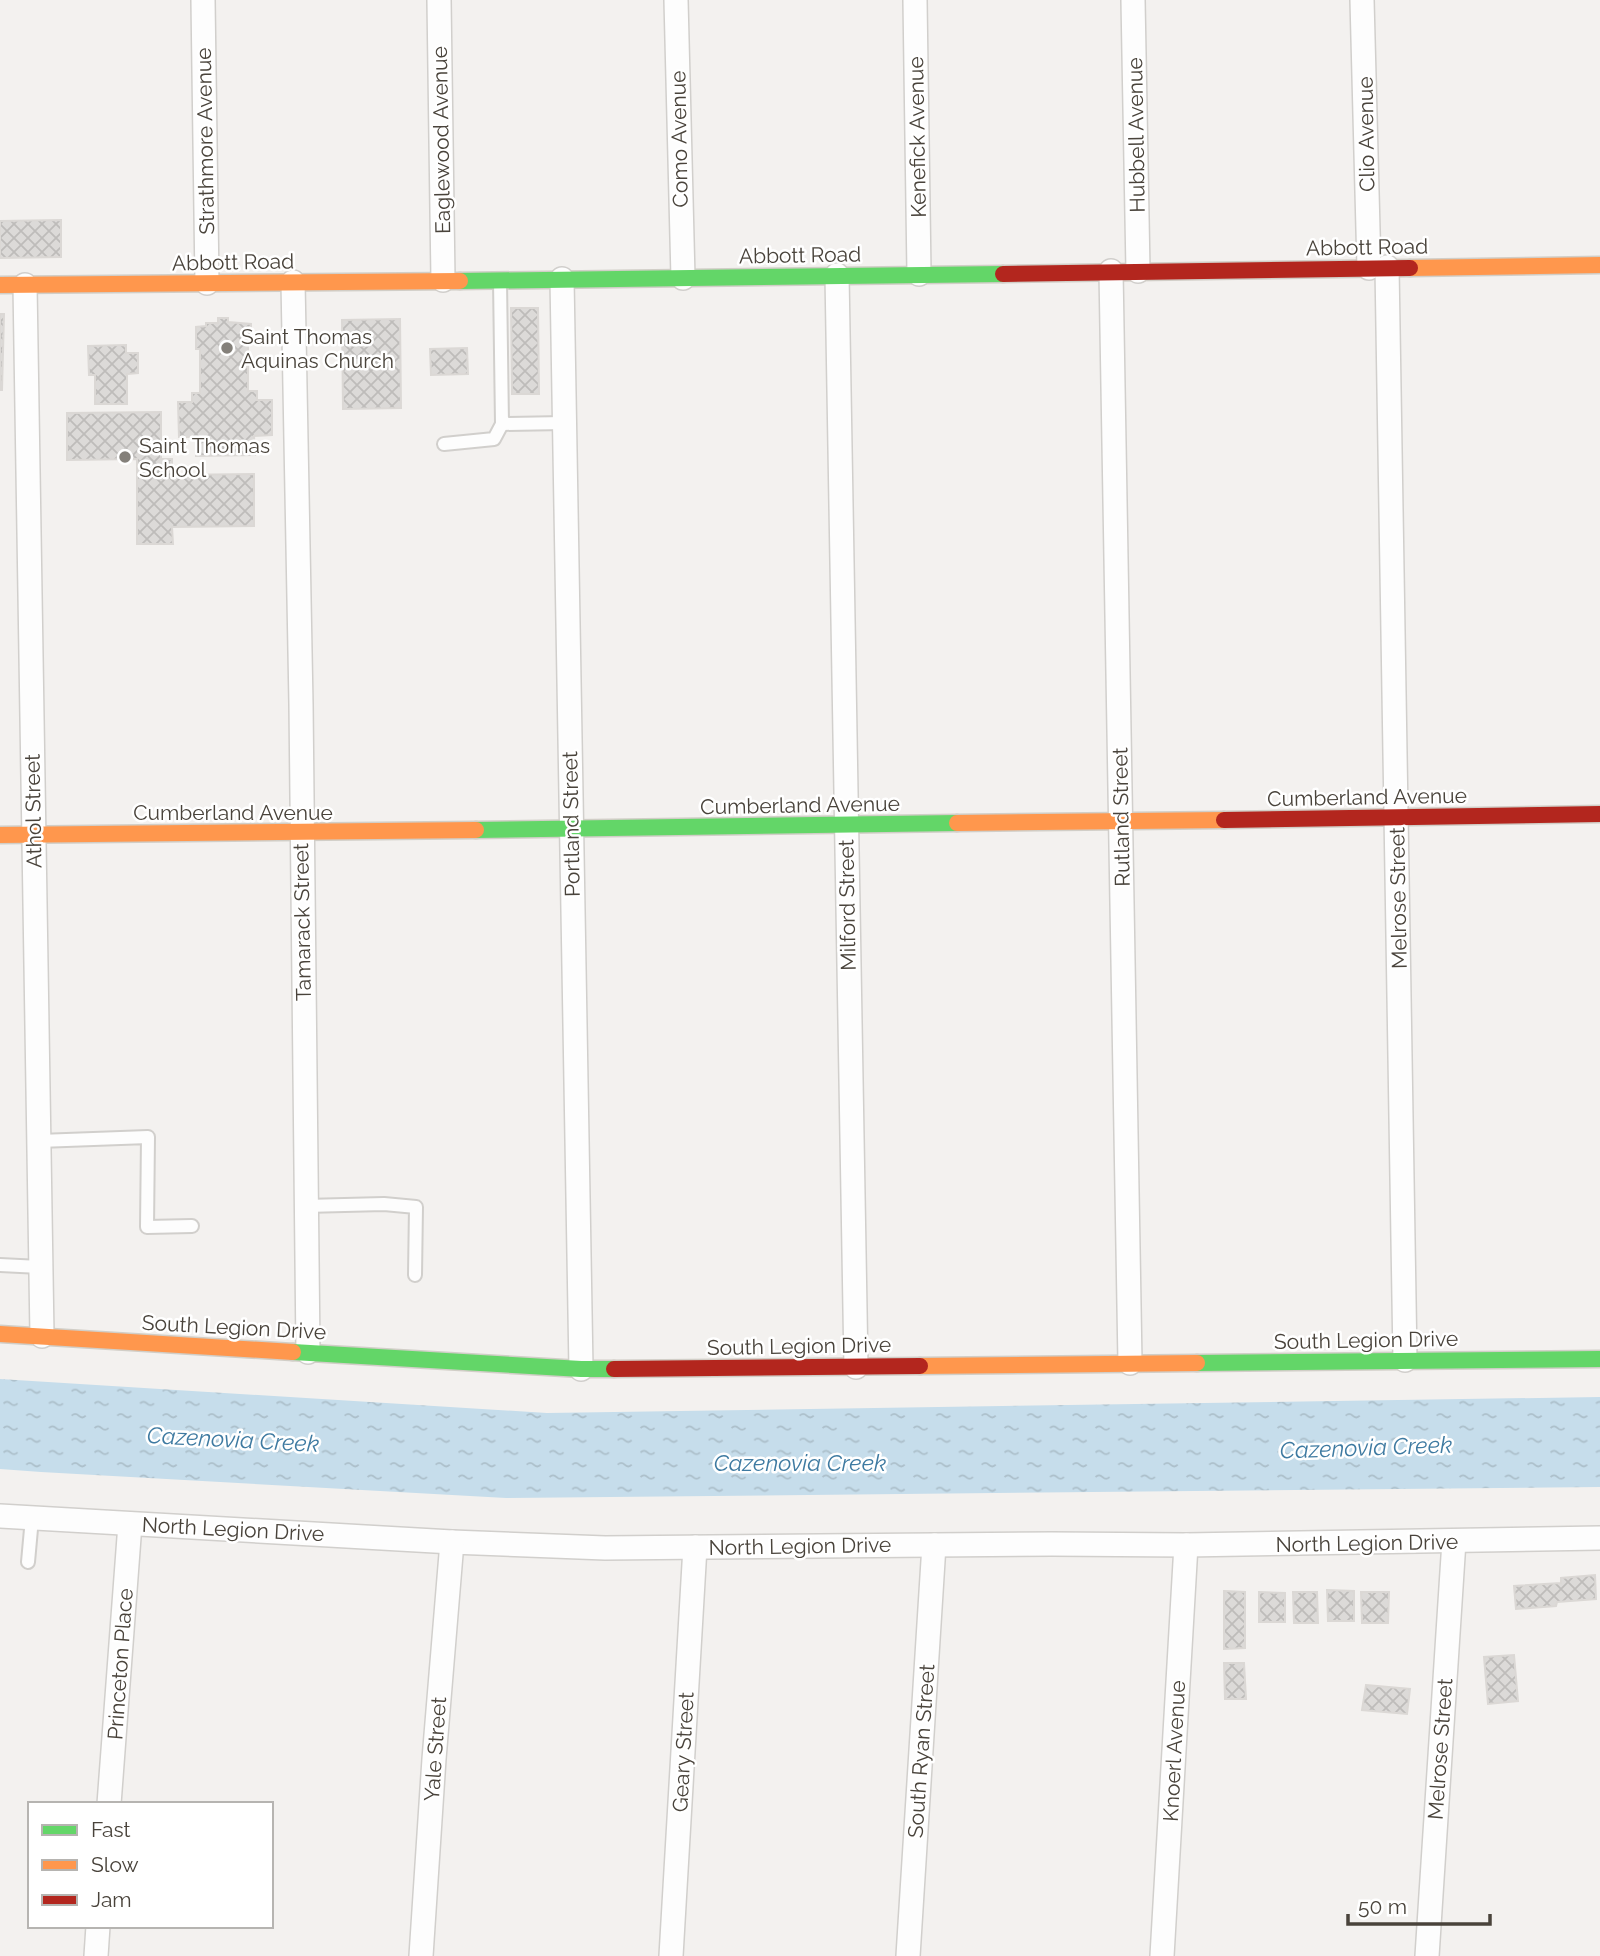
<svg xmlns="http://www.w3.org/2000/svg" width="1600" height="1956" font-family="Raleway,sans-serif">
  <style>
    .water { fill: url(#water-ripples) }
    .building { fill: url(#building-cross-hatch); stroke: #dbd8d5; stroke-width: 2 }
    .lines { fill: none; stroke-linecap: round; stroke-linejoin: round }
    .lane-casing { stroke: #d1cfcc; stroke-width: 16 }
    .street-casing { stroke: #d1cfcc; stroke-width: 26 }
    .fast-casing { stroke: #d1cec7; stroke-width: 19 }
    .slow-casing { stroke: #d1cec7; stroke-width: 19 }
    .jam-casing { stroke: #d1cec7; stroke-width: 19 }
    .lane { stroke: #fdfdfd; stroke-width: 12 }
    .street { stroke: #fdfdfd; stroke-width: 23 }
    .fast { stroke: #63d668; stroke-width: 16 }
    .slow { stroke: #ff974d; stroke-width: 16 }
    .jam { stroke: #b3261e; stroke-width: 16 }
    .poi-dot { fill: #84807a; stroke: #fff; stroke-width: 2.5 }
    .labels { text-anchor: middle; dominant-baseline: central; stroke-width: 5; stroke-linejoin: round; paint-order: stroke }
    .street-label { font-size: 21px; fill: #49433b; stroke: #fff }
    .poi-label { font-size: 21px; fill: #49433b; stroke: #fff; text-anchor: start }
    .water-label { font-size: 23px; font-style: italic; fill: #3e7aa1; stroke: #fff }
  </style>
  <defs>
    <pattern id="water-ripples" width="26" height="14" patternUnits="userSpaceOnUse" patternTransform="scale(1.75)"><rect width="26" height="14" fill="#c6ddeb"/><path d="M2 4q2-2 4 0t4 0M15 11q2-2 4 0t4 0" fill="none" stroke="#acbfca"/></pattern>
    <pattern id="building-cross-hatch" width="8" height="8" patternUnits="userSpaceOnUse" patternTransform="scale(1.75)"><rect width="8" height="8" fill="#dcdad8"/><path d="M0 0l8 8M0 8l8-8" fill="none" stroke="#bebcba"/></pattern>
  </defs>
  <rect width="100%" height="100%" fill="#f3f1ef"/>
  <!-- water -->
  <polygon class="water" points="0,1379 547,1413 1600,1397 1600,1487 506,1498 41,1472 0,1469"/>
  <!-- building -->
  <g class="building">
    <polygon points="61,220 61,257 0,258 0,221"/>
    <polygon points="511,308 538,308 539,394 512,394"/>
    <polygon points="0,314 4,314 2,390 0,390"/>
    <polygon points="218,318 228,318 228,322 251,324 251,336 248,337 248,391 257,391 257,400 272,400 272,435 254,436 255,455 196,456 196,437 179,437 178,402 192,402 192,393 200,393 200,349 196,349 196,327 206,326 206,323 218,323"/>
    <polygon points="400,319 401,408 343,409 342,320"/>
    <polygon points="126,345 126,353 138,353 138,373 127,374 127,404 95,404 95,375 89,375 88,346"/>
    <polygon points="467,348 468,374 431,375 430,349"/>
    <polygon points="161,412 161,459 172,459 172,475 254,474 254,526 172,527 173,544 137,544 137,459 67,460 67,413"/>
    <polygon points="1595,1575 1596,1599 1557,1602 1556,1606 1516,1609 1514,1586 1561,1583 1561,1578"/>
    <polygon points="1327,1590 1354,1591 1354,1621 1328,1621"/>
    <polygon points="1224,1591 1245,1592 1245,1648 1224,1649"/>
    <polygon points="1259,1592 1285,1593 1285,1622 1259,1622"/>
    <polygon points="1293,1592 1317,1592 1318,1623 1294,1623"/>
    <polygon points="1361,1592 1389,1592 1388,1623 1362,1623"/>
    <polygon points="1514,1655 1518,1701 1488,1704 1484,1657"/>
    <polygon points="1224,1663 1244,1663 1246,1699 1225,1699"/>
    <polygon points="1366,1685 1410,1689 1407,1714 1362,1710"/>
  </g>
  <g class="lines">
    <defs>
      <g id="lane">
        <polyline points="500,281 502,424 564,423"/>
        <polyline points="444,444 494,439 502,424"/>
        <polyline points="39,1141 148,1137 147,1227 192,1226"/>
        <polyline points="305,1206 384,1204 416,1207 415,1275"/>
        <polyline points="0,1265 40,1267"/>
        <polyline points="28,1562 32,1518"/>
      </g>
      <g id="street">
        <polyline points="203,0 207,283"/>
        <polyline points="439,0 443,280"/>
        <polyline points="676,0 683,278"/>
        <polyline points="915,0 919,274"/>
        <polyline points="1133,0 1138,271"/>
        <polyline points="1362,0 1369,268"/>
        <polyline points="1387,267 1405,1360"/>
        <polyline points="1111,271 1130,1363"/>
        <polyline points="837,275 856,1367"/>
        <polyline points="562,279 581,1369"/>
        <polyline points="293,282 301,704 308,1352"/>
        <polyline points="25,285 42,1336"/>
        <polyline points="0,1516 452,1542 605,1548 1052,1544 1186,1545 1600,1538"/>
        <polyline points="109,1804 130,1524"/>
        <polyline points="96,1956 98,1926"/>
        <polyline points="421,1956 434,1759 452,1542"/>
        <polyline points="671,1956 695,1547"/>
        <polyline points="908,1956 934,1545"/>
        <polyline points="1162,1956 1186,1545"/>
        <polyline points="1427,1956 1454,1541"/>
      </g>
      <g id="fast">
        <polyline points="460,281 1003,274"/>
        <polyline points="476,830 957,823"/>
        <polyline points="293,1352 581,1369 614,1369"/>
        <polyline points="1197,1363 1600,1359"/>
      </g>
      <g id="slow">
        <polyline points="1410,268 1600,265"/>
        <polyline points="0,285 460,281"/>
        <polyline points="957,823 1224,820"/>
        <polyline points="0,835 476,830"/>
        <polyline points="0,1334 293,1352"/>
        <polyline points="920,1366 1197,1363"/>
      </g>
      <g id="jam">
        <polyline points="1003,274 1410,268"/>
        <polyline points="1224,820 1600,814"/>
        <polyline points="614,1369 920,1366"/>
      </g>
    </defs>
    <!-- lane casing -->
    <use href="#lane" class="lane-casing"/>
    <!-- street casing -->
    <use href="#street" class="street-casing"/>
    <!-- fast casing -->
    <use href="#fast" class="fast-casing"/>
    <!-- slow casing -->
    <use href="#slow" class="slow-casing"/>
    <!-- jam casing -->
    <use href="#jam" class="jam-casing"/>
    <!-- lane -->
    <use href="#lane" class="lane"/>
    <!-- street -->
    <use href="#street" class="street"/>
    <!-- fast -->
    <use href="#fast" class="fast"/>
    <!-- slow -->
    <use href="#slow" class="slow"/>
    <!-- jam -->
    <use href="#jam" class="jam"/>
  </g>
  <!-- markers -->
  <g class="poi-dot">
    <circle cx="227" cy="348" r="7"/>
    <circle cx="125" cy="457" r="7"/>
  </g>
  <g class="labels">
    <!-- street labels -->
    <g class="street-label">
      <text transform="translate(1366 134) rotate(-91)">Clio Avenue</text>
      <text transform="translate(1136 135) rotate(-91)">Hubbell Avenue</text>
      <text transform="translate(917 137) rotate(-91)">Kenefick Avenue</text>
      <text transform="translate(679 139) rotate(-91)">Como Avenue</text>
      <text transform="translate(441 140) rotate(-91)">Eaglewood Avenue</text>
      <text transform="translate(205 141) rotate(-91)">Strathmore Avenue</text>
      <text transform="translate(1367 247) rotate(-1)">Abbott Road</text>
      <text transform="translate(800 255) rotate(-1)">Abbott Road</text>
      <text transform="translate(233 262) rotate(-1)">Abbott Road</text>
      <text transform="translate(1367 797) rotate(-1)">Cumberland Avenue</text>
      <text transform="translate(800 805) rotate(-1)">Cumberland Avenue</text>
      <text transform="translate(33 811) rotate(-91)">Athol Street</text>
      <text x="233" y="812">Cumberland Avenue</text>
      <text transform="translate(1121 817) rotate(-91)">Rutland Street</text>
      <text transform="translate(571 824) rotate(-91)">Portland Street</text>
      <text transform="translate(1398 898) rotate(-91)">Melrose Street</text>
      <text transform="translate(847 905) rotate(-91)">Milford Street</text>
      <text transform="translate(302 922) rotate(-91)">Tamarack Street</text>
      <text transform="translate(234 1327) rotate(3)">South Legion Drive</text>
      <text transform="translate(1366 1340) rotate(-1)">South Legion Drive</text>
      <text transform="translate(799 1346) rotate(-1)">South Legion Drive</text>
      <text transform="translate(233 1529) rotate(3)">North Legion Drive</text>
      <text transform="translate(1367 1543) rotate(-1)">North Legion Drive</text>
      <text transform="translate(800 1546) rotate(-1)">North Legion Drive</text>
      <text transform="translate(120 1664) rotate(-86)">Princeton Place</text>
      <text transform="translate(435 1749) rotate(-86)">Yale Street</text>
      <text transform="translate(1440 1749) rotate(-86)">Melrose Street</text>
      <text transform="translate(921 1751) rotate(-86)">South Ryan Street</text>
      <text transform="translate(1174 1751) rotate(-87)">Knoerl Avenue</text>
      <text transform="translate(683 1752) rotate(-87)">Geary Street</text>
    </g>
    <!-- poi labels -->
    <g class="poi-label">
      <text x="241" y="336">Saint Thomas<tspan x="241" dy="24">Aquinas Church</tspan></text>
      <text x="139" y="445">Saint Thomas<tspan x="139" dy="24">School</tspan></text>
    </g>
    <!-- water labels -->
    <g class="water-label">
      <text transform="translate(233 1439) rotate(3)">Cazenovia Creek</text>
      <text transform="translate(1366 1447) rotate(-2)">Cazenovia Creek</text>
      <text x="800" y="1462">Cazenovia Creek</text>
    </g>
  </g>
  <!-- legend -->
  <rect x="28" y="1802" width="245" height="126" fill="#ffffff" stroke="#b6b4b1" stroke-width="2"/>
  <rect x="42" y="1825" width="35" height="10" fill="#63d668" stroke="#b6b4b1" stroke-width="2"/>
  <text x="91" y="1837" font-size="21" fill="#49433b">Fast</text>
  <rect x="42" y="1860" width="35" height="10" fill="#ff974d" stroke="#b6b4b1" stroke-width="2"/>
  <text x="91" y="1872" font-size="21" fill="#49433b">Slow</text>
  <rect x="42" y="1895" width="35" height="10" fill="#b3261e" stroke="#b6b4b1" stroke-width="2"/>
  <text x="91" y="1907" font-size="21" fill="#49433b">Jam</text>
  <!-- scale -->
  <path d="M1348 1914v10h142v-10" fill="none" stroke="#49433b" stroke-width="3.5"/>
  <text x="1358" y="1914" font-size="21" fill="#49433b" stroke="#ffffff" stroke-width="5" paint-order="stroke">50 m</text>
</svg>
